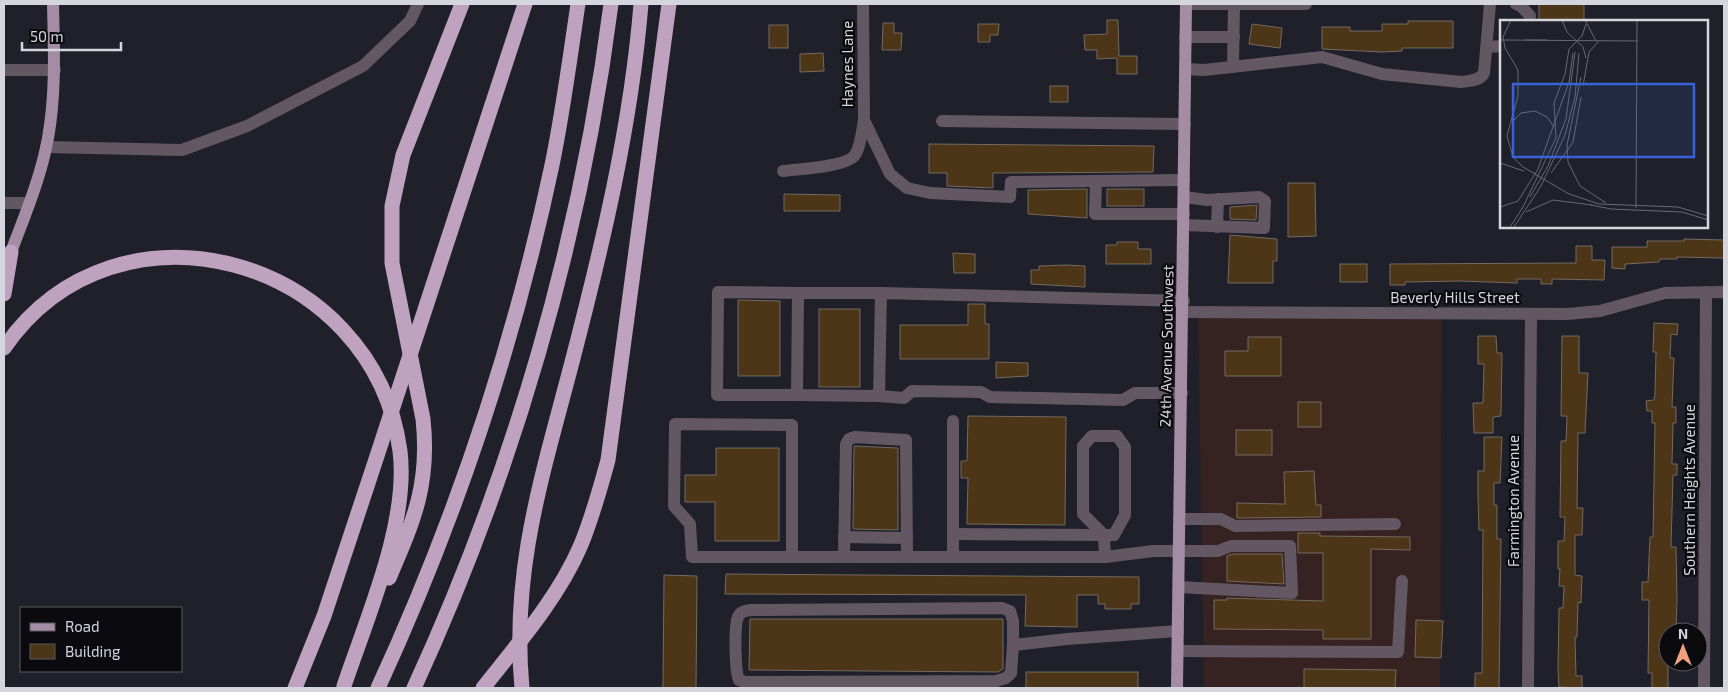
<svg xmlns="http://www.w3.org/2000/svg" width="1728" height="692" font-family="'Exo 2',sans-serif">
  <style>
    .commercial { fill: #362221 }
    .building { fill: #4d3518; stroke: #746a60 }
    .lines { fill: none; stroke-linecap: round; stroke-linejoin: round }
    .minor { stroke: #635763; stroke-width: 12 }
    .major { stroke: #a58ca5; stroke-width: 12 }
    .highway { stroke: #bfa1c0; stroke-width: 15 }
    .labels { text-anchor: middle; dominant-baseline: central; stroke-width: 4.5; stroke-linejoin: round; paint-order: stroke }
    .street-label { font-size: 15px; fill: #d5d5dd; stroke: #0a0a0f }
    .inset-road { fill: none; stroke: #686872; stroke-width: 1 }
    .view { fill: #3962d9; fill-opacity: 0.15; stroke: #3962d9; stroke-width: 2.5 }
    .inset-edge { fill: none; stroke: #d5d5dd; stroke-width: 2.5 }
  </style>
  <rect width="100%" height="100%" fill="#1f202a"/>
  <!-- commercial -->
  <polygon class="commercial" points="1442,316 1440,688 1204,688 1198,317"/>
  <!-- building -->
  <g class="building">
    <rect x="1539" y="4" width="45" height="17"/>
    <polygon points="1107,20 1118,20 1119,56 1137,56 1137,74 1117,74 1117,58 1097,59 1097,50 1085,50 1084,35 1107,34"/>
    <polygon points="1408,21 1453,21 1453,48 1402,48 1402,51 1382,52 1322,49 1322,27 1350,27 1350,31 1382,31 1382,24 1408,24"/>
    <polygon points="883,23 894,23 894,33 902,33 901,50 882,50"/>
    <polygon points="978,24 999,24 998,35 990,35 990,42 978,42"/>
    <polygon points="1252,24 1282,28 1280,48 1249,44"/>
    <rect x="769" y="25" width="19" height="23"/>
    <polygon points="823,53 824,71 800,72 800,54"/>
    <rect x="1050" y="86" width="18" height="16"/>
    <polygon points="929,144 1154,146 1153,172 993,173 993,188 947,186 947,173 929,173"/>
    <polygon points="1288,183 1315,183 1316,236 1288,237"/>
    <polygon points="1087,189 1087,218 1028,214 1028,190"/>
    <rect x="1107" y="189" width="37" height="17"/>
    <polygon points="784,194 840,195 840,211 784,211"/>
    <polygon points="1257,205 1256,220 1230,219 1230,207"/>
    <polygon points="1230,235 1277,239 1277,261 1273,261 1273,283 1228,283"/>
    <polygon points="1684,239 1724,240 1724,258 1677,257 1677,259 1660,259 1659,262 1625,264 1625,269 1612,268 1612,247 1647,247 1647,241 1684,241"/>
    <polygon points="1117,242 1138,242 1138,249 1151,249 1151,264 1106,264 1106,245 1117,245"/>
    <polygon points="1576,246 1592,246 1592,260 1605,260 1604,280 1552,279 1552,284 1541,284 1541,279 1517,279 1517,283 1460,281 1405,282 1405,285 1390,285 1390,264 1576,263"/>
    <polygon points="953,253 975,254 975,273 954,273"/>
    <rect x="1340" y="264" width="27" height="18"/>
    <polygon points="1066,265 1085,266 1085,287 1031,284 1031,270 1039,270 1039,266"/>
    <polygon points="738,300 780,301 780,376 738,376"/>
    <polygon points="968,304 985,304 985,324 989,324 989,359 900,359 900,325 968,325"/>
    <rect x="819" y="309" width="41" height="78"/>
    <polygon points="1654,323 1678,324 1677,335 1671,334 1670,358 1674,358 1672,407 1676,407 1676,423 1673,423 1672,464 1677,464 1677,475 1673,475 1671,547 1676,547 1677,599 1676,632 1668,632 1668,688 1652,688 1652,673 1648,673 1649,600 1642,600 1642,582 1648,582 1650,537 1653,537 1655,423 1652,423 1652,411 1647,411 1646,401 1654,400 1655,395 1656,352 1653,352"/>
    <polygon points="1478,336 1496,336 1497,353 1502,353 1501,416 1493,417 1493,433 1474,433 1473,403 1483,403 1484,364 1478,364"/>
    <polygon points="1562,336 1579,336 1579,373 1588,373 1585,433 1578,433 1577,508 1583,508 1582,535 1575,535 1575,575 1582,576 1581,603 1578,602 1577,637 1575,637 1576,676 1582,676 1582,688 1559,687 1558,670 1559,608 1563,608 1564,586 1559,586 1560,569 1558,569 1558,541 1564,541 1565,517 1560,517 1561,441 1566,441 1567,416 1561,416"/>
    <polygon points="1248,337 1281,337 1281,376 1225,376 1225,351 1248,351"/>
    <polygon points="996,362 1028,363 1028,376 996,378"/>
    <rect x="1298" y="402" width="23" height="25"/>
    <polygon points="968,416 1066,417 1065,525 967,524 968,478 961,478 961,461 967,461"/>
    <rect x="1236" y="430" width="36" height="25"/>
    <polygon points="1484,437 1502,437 1500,483 1494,483 1494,505 1497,505 1497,539 1501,539 1499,688 1475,688 1475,673 1482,673 1483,530 1479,530 1478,498 1478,471 1484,471"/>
    <polygon points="854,446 898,448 898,530 853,529"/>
    <polygon points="716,448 779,448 779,541 715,541 715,502 685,502 685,475 716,475"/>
    <polygon points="1314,471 1316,505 1321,505 1321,517 1237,518 1237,503 1285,504 1284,472"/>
    <polygon points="1298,533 1320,533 1320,536 1410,537 1410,550 1371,549 1371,639 1323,639 1323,630 1214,629 1214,600 1227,600 1227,598 1323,601 1323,553 1298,553"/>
    <polygon points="1233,554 1282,554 1284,584 1227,581 1227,556"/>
    <polygon points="726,574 1139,577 1139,604 1131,604 1131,609 1105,609 1105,604 1098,604 1098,595 1077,595 1077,627 1025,626 1026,595 725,594"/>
    <polygon points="664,575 697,576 696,688 663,688"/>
    <polygon points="750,619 1003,619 1003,669 998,672 749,670"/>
    <polygon points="1416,620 1443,621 1441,658 1415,657"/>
    <polygon points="1304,669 1396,670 1395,688 1304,688"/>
    <rect x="1026" y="672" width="112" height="16"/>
  </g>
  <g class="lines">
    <!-- minor -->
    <g class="minor">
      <polyline points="863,4 864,120 890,174 907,188 930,193 1010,197 1011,182 1096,181"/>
      <polyline points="1186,4 1306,4"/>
      <polyline points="1516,4 1522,7 1530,16"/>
      <polyline points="1185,37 1234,37"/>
      <polyline points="1487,47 1502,46"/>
      <polyline points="1233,67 1234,4"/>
      <path d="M1185 69 1204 70 1322 57 1382 74 1461 82C1469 81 1480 81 1484 73L1490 4"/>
      <polyline points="4,70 55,70"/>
      <polyline points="942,121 1185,124"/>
      <polyline points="46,147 182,150 247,126 363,66 410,21 418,4"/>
      <path d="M783 171C799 169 847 167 855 155 861 146 862 130 864 120"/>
      <polyline points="1184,180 1096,181 1095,214 1184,214"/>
      <polyline points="1184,197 1207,200 1259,197 1265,201 1264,228 1184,225"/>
      <polyline points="4,203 29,203"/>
      <polyline points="1217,227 1218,199"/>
      <polyline points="1184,312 1567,314 1600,311 1665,293 1724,292"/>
      <polyline points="1182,393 1135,393 1123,400 990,397 981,392 912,391 904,398 879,396 881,293 1184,301"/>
      <polyline points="797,395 717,395 718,292 798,293"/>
      <polyline points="879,396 797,395 798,293 881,293"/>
      <polyline points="953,421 953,557"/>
      <polygon points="1092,436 1117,436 1125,447 1125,515 1114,535 1104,535 1083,514 1083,446"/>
      <polyline points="1180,519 1221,519 1235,526 1395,524"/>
      <polyline points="953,534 1104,535 1105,557"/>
      <polyline points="844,537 907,538"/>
      <polyline points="792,557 792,425 675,424 674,506 690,524 692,557 1105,557 1153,551 1218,551 1231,546 1290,546 1292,593 1179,587"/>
      <polyline points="844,557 846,444 849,439 855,437 906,440 907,557"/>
      <path d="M1013 645V621L1010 611 1002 608 751 610C745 611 741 611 738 617 734 626 735 671 739 680L745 682 996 681 1006 678 1011 673 1013 645 1067 639 1178 631"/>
      <polyline points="1178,651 1398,652 1402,581"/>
      <polyline points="1528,688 1531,314"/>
      <polyline points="1704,688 1706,292"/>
    </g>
    <!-- major -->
    <g class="major">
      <path d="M11 252C25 215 41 177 48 138 56 94 54 49 53 4"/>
      <polyline points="1177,688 1186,4"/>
    </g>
    <!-- highway -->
    <g class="highway">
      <polyline points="4,294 11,252"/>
      <path d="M4 348C117 184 374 257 400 451 409 523 367 617 344 686"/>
      <path d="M389 578C414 520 430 484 423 419L392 263V206L403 155 462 4"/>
      <polyline points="295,688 324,616 376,459 525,4"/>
      <path d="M378 688C455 521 514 345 552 165 563 112 570 57 578 4"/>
      <path d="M414 688C513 473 581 239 611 4"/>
      <path d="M483 688C517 645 558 598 580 547 592 519 600 489 608 460L669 4"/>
      <path d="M522 688C511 571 542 477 571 366 602 247 631 127 641 4"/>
    </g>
  </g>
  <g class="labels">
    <!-- street labels -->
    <g class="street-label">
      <text transform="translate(847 64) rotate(-90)">Haynes Lane</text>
      <text x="1455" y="297">Beverly Hills Street</text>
      <text transform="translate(1166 346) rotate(-89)">24th Avenue Southwest</text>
      <text transform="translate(1689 490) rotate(-90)">Southern Heights Avenue</text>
      <text transform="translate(1513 501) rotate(-90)">Farmington Avenue</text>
    </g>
  </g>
  <!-- overview -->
  <g transform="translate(1500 20)">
    <rect width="208" height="208" fill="#1f202a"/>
    <path class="inset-road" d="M11 0 3 17 5 28 18 50V76L14 90M62 0 67 12 83 27 86 38M85 0 96 21M0 20 138 21M25 20H47M81 57 67 125 68 142 80 166 106 183M83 66 89 32 99 21M14 90 7 116 13 137 23 147 69 174 99 184 178 187 208 196M12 102 21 93 35 91 47 97 54 107M0 143 24 151M51 153 73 122 81 77M30 177 48 146 66 99 75 32M91 185 111 189 182 192 208 200M0 187 18 181 38 149 69 62 73 33M136 188 137 0M22 189 56 118 54 83 65 54 69 29 82 16 86 4M26 192 53 180 92 185M10 207 23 187M14 207 41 166 65 115 75 77 79 33"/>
    <path class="view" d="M13 64H194V137H13Z"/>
    <rect width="208" height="208" class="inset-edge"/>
  </g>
  <!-- border -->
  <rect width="1728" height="692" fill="none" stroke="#d5d5dd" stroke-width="10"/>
  <!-- legend -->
  <rect x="20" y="607" width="162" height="65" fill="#0a0a0f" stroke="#5b5b61"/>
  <rect x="30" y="623" width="25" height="8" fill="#a58ca5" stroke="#5b5b61"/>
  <text x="65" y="632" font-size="15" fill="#d5d5dd">Road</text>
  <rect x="30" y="644" width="25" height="15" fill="#4d3518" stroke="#5b5b61"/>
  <text x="65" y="657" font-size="15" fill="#d5d5dd">Building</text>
  <!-- north arrow -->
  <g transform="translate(1683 647)"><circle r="24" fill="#0a0a0f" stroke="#5b5b61"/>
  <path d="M0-4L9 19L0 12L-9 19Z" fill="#f1a17c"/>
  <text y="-8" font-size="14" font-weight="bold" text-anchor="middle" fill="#d5d5dd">N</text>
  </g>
  <!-- scale -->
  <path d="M22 42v8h99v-8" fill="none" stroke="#d5d5dd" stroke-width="2.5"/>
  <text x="30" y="42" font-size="15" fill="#d5d5dd" stroke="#0a0a0f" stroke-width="4" paint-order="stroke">50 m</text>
</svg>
